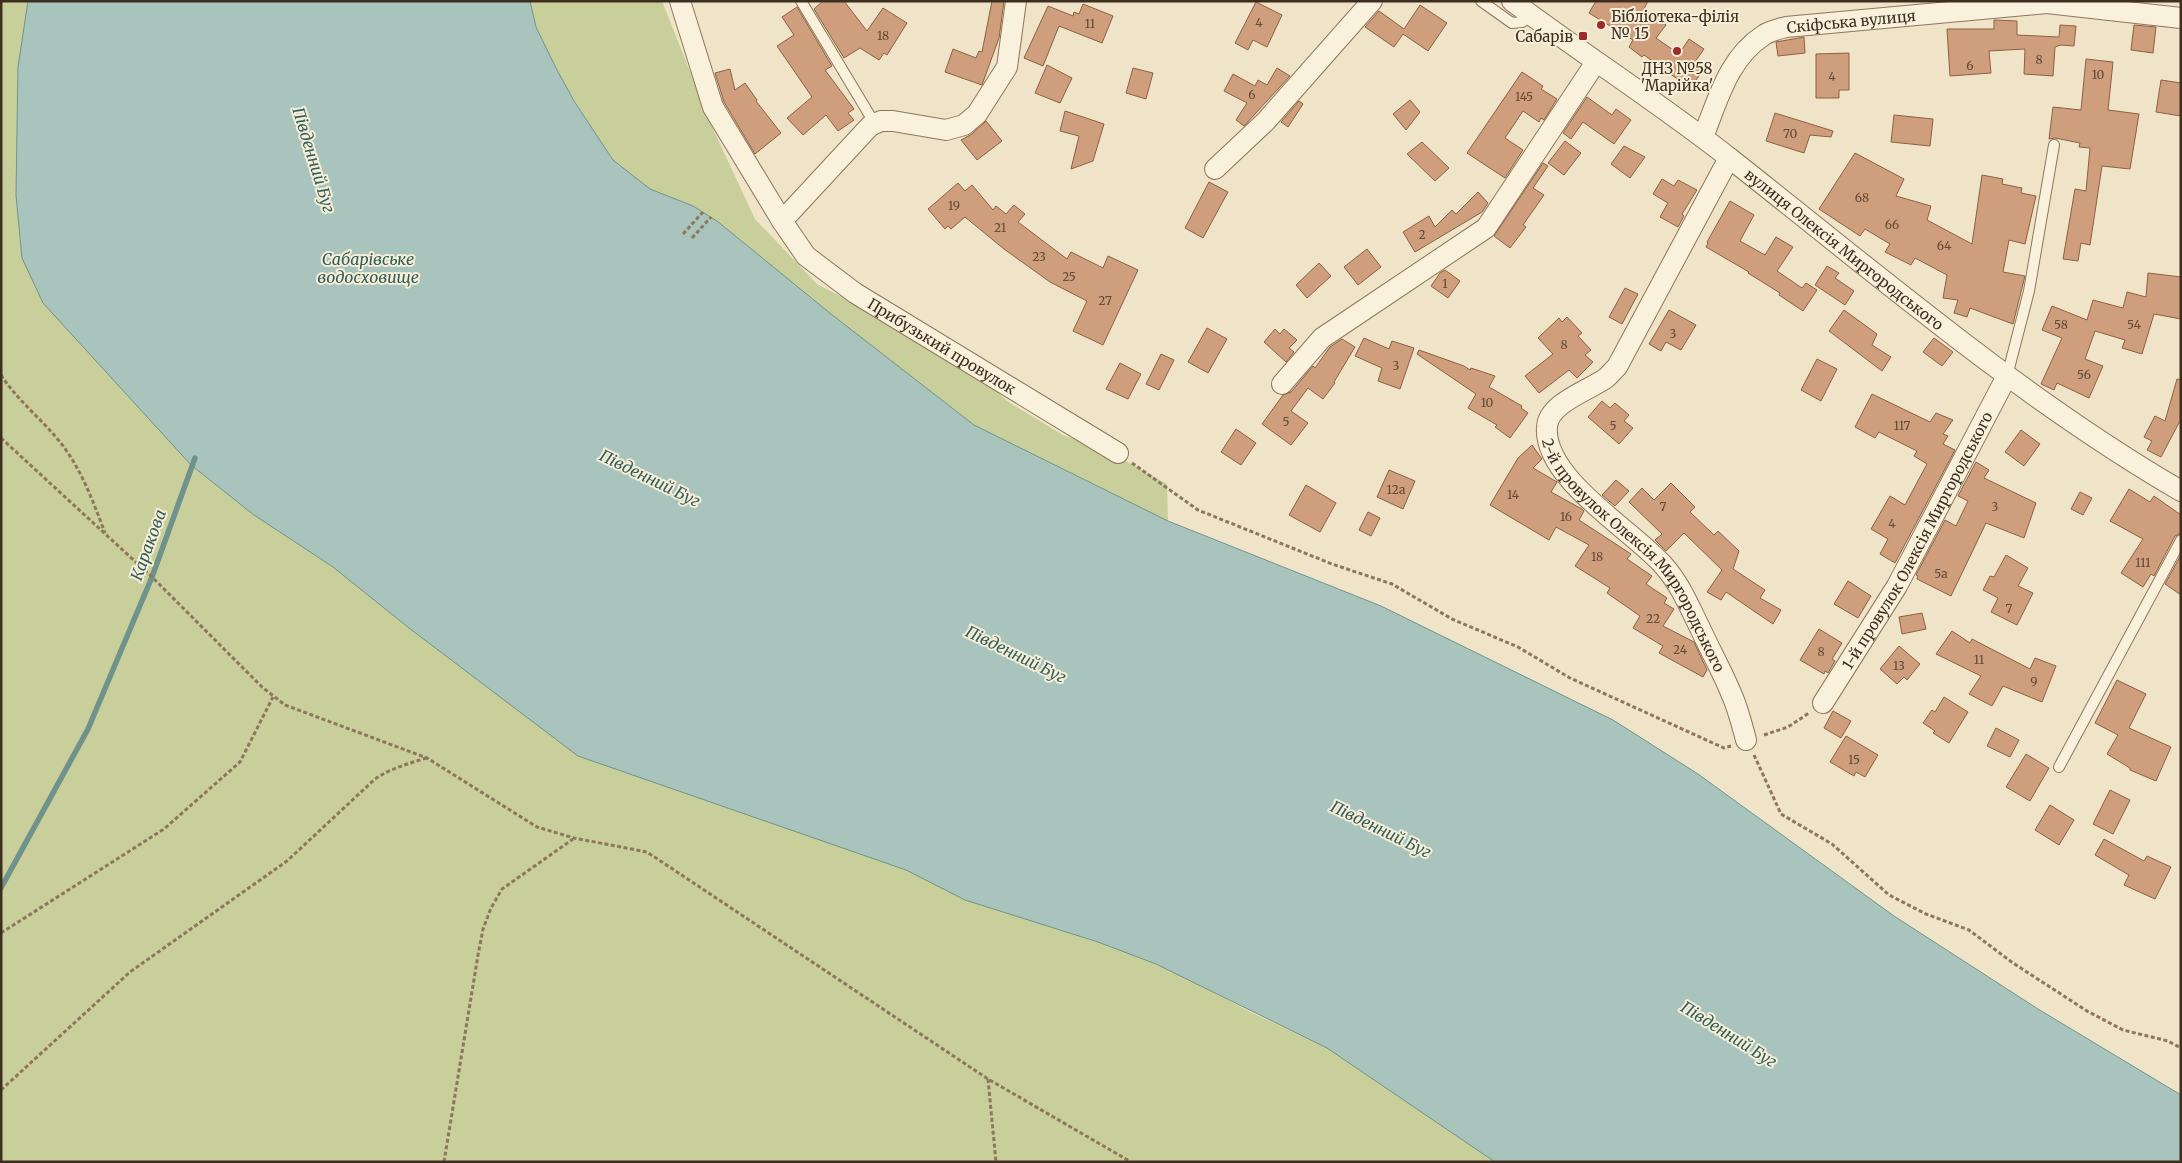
<svg xmlns="http://www.w3.org/2000/svg" width="2182" height="1163" font-family="Merriweather,serif">
  <style>
    .green { fill: #c9cf9b }
    .water { fill: #a9c4bc; stroke: #6f938a }
    .lines { fill: none; stroke-linecap: round; stroke-linejoin: round }
    .stream { stroke: #6f938a; stroke-width: 5.5 }
    .building { fill: #cf9f7d; stroke: #8d5f41 }
    .service-casing { stroke: #8d765c; stroke-width: 12 }
    .minor-casing { stroke: #8d765c; stroke-width: 22 }
    .path { stroke: #8d765c; stroke-width: 3; stroke-dasharray: 4 2.5; stroke-linecap: butt }
    .service { stroke: #faf1dc; stroke-width: 10 }
    .minor { stroke: #faf1dc; stroke-width: 20 }
    .poi-dot { fill: #9e2a2b; stroke: #f7eed8; stroke-width: 2 }
    .labels { text-anchor: middle; dominant-baseline: central; stroke-width: 4; stroke-linejoin: round; paint-order: stroke }
    .number-label { font-size: 12px; fill: #624a37 }
    .poi-label { font-size: 15px; fill: #3d2e20; stroke: #f7eed8; text-anchor: start }
    .street-label { font-size: 15px; fill: #3d2e20; stroke: #f7eed8 }
    .water-label { font-size: 16px; font-style: italic; fill: #2f5d5a; stroke: #f7eed8 }
  </style>
  <rect width="100%" height="100%" fill="#f0e4c8"/>
  <!-- green -->
  <g class="green">
    <polygon points="1,1 28,1 18,67 16,195 22,258 879,813 1250,1012 1327,1048 1495,1162 1,1162"/>
    <polygon points="530,1 662,1 713,129 755,219 817,284 914,335 983,379 1007,401 1063,435 1115,455 1167,484 1168,521 974,425 831,314 717,221 693,206 650,189 613,160 574,101 556,68 536,27"/>
  </g>
  <!-- water -->
  <polygon class="water" points="28,1 530,1 536,27 556,68 574,101 613,160 650,189 693,206 717,221 831,314 974,425 1168,521 1381,606 1613,720 1698,774 1894,916 2038,1009 2181,1095 2181,1162 1495,1162 1327,1048 1156,964 1098,942 965,900 906,870 578,756 409,628 333,567 254,515 191,465 43,303 22,258 16,195 18,67"/>
  <g class="lines">
    <!-- stream -->
    <polyline class="stream" points="1,888 88,729 152,577 195,458"/>
  </g>
  <!-- building -->
  <g class="building">
    <polygon points="823,1 844,1 867,31 883,8 907,23 887,55 884,53 879,60 860,48 844,58 814,9"/>
    <polygon points="992,1 1004,1 999,38 982,85 945,72 953,49 976,58 979,51 982,52"/>
    <polygon points="1596,1 1648,1 1644,9 1666,25 1656,38 1679,54 1689,39 1704,49 1692,66 1702,72 1690,88 1644,55 1642,57 1629,47 1633,40 1589,13"/>
    <polygon points="1256,2 1282,15 1267,47 1253,40 1248,50 1235,43"/>
    <polygon points="1083,4 1113,16 1102,43 1059,26 1043,66 1024,58 1048,6 1073,16 1074,12 1079,14"/>
    <polygon points="1420,5 1447,23 1428,51 1403,34 1394,47 1365,27 1379,11 1404,29"/>
    <polygon points="797,7 832,66 825,70 854,109 848,113 854,120 838,131 826,115 803,135 787,118 812,97 777,46 794,35 782,17"/>
    <polygon points="1994,20 2017,21 2017,35 2059,37 2060,25 2076,26 2074,46 2061,45 2055,47 2053,76 2024,74 2025,49 1989,51 1991,73 1950,76 1947,29 1994,29"/>
    <polygon points="2134,25 2156,27 2153,53 2131,50"/>
    <polygon points="1804,37 1805,53 1778,56 1776,42"/>
    <polygon points="1849,53 1849,90 1839,90 1839,98 1816,98 1816,54"/>
    <polygon points="2086,59 2113,62 2108,110 2139,114 2130,169 2102,166 2090,245 2081,243 2078,261 2063,259 2075,189 2086,191 2090,148 2079,147 2080,143 2055,138 2049,139 2053,107 2081,110"/>
    <polygon points="1047,65 1072,78 1060,103 1035,93"/>
    <polygon points="1133,68 1153,73 1146,99 1126,93"/>
    <polygon points="1277,68 1290,76 1244,126 1236,120 1247,103 1224,91 1233,74 1255,86 1258,80 1267,85"/>
    <polygon points="730,69 735,90 745,83 757,100 756,101 781,133 755,154 724,102 715,73"/>
    <polygon points="1522,72 1543,86 1541,89 1557,99 1544,120 1541,118 1539,122 1523,111 1505,138 1523,150 1505,178 1467,153"/>
    <polygon points="2161,80 2181,83 2181,116 2156,112"/>
    <polygon points="1587,97 1612,115 1616,109 1631,120 1614,144 1583,122 1571,139 1563,133"/>
    <polygon points="1410,100 1420,112 1406,130 1393,114"/>
    <polygon points="1299,101 1303,104 1288,127 1281,122"/>
    <polygon points="1065,111 1104,124 1093,161 1071,169 1079,136 1060,131"/>
    <polygon points="1775,113 1833,131 1831,137 1810,135 1804,153 1766,141"/>
    <polygon points="1894,115 1933,119 1930,146 1891,142"/>
    <polygon points="986,121 1002,141 977,160 961,140 972,134"/>
    <polygon points="1565,141 1581,153 1564,175 1548,163"/>
    <polygon points="1422,142 1449,168 1435,181 1407,154"/>
    <polygon points="1624,146 1645,157 1630,178 1611,164"/>
    <polygon points="1855,153 1904,179 1896,196 1931,206 1927,220 1972,244 1982,175 2003,179 2002,184 2022,188 2021,193 2036,196 2025,244 2009,240 2003,272 2025,276 2013,324 1970,308 1967,317 1954,313 1958,300 1943,298 1947,275 1915,258 1911,265 1885,252 1890,244 1865,229 1860,236 1819,209"/>
    <polygon points="1543,163 1548,166 1533,188 1544,195 1523,225 1526,227 1510,248 1494,236"/>
    <polygon points="1662,179 1674,186 1678,180 1697,190 1682,214 1684,216 1678,227 1660,217 1668,203 1653,194"/>
    <polygon points="1209,182 1228,192 1203,238 1185,228"/>
    <polygon points="958,183 965,191 972,185 993,210 996,206 1006,214 1014,205 1025,214 1018,222 1067,259 1071,252 1103,268 1108,256 1138,270 1103,345 1073,331 1087,301 1050,282 1004,249 965,217 951,229 948,226 945,229 928,209"/>
    <polygon points="1478,192 1488,203 1482,212 1415,252 1403,232 1429,216 1435,227 1452,210 1456,214"/>
    <polygon points="1730,201 1754,215 1740,241 1765,255 1776,237 1793,247 1777,271 1802,288 1806,283 1817,290 1803,311 1779,295 1780,293 1748,273 1749,272 1706,247 1708,243 1707,242"/>
    <polygon points="1367,249 1381,267 1358,285 1344,267"/>
    <polygon points="1319,263 1331,276 1307,298 1296,285"/>
    <polygon points="1827,266 1839,273 1835,278 1854,291 1845,305 1815,285"/>
    <polygon points="1445,270 1460,281 1448,298 1431,286 1440,273"/>
    <polygon points="2148,273 2181,277 2181,319 2154,314 2142,354 2122,348 2125,340 2095,331 2085,359 2103,366 2089,398 2057,383 2054,390 2041,384 2062,338 2042,330 2052,306 2087,320 2093,300 2123,308 2127,292 2146,297"/>
    <polygon points="1625,288 1638,294 1622,324 1609,317"/>
    <polygon points="1669,310 1696,325 1681,350 1666,342 1661,351 1649,344"/>
    <polygon points="1844,310 1877,334 1872,345 1891,357 1882,371 1829,331"/>
    <polygon points="1567,317 1582,333 1578,336 1591,350 1585,355 1593,362 1577,378 1569,370 1539,393 1525,376 1553,354 1538,338 1559,318 1562,322"/>
    <polygon points="1207,328 1227,339 1208,373 1188,362"/>
    <polygon points="1275,329 1280,334 1284,329 1297,340 1289,348 1294,352 1286,362 1264,342"/>
    <polygon points="1364,338 1389,349 1392,341 1414,348 1400,389 1378,381 1382,368 1355,356"/>
    <polygon points="1934,338 1953,352 1942,366 1923,352"/>
    <polygon points="1342,339 1355,347 1334,382 1335,383 1323,399 1308,388 1291,411 1308,423 1291,445 1262,424 1283,395 1291,392 1313,366 1315,368 1330,347"/>
    <polygon points="1419,350 1464,366 1470,370 1471,368 1495,376 1489,387 1522,406 1521,408 1528,413 1510,438 1495,427 1497,425 1468,408 1476,394 1417,354"/>
    <polygon points="1161,354 1174,360 1159,390 1146,384"/>
    <polygon points="1817,359 1837,369 1821,401 1801,390"/>
    <polygon points="1120,363 1141,374 1128,399 1106,389"/>
    <polygon points="2177,379 2181,380 2181,419 2161,457 2147,450 2152,441 2144,437 2155,416 2165,421"/>
    <polygon points="1872,394 1930,422 1936,413 1953,420 1943,434 1948,436 1943,444 1955,450 1895,563 1880,554 1888,539 1871,529 1890,496 1905,505 1927,464 1914,456 1917,451 1879,432 1875,438 1855,427"/>
    <polygon points="1602,401 1610,408 1615,403 1629,415 1624,421 1633,428 1619,444 1588,417"/>
    <polygon points="1236,429 1256,443 1241,465 1221,452"/>
    <polygon points="2021,430 2040,444 2024,466 2005,452"/>
    <polygon points="1532,445 1542,459 1533,468 1557,482 1551,492 1582,509 1584,511 1579,520 1631,554 1627,559 1652,576 1646,584 1667,598 1664,603 1674,609 1663,626 1694,642 1707,670 1703,677 1659,653 1663,646 1633,628 1640,616 1607,593 1610,588 1575,566 1589,545 1556,527 1549,540 1490,505 1518,458"/>
    <polygon points="1976,462 1989,470 1984,478 2036,503 2024,538 1986,523 1951,596 1917,579 1918,576 1916,575 1945,520 1956,526 1968,501 1958,496"/>
    <polygon points="1389,470 1415,481 1403,509 1377,497"/>
    <polygon points="1616,480 1629,491 1615,506 1602,495"/>
    <polygon points="1671,483 1695,507 1690,512 1714,535 1718,531 1739,551 1733,569 1765,590 1760,598 1781,610 1773,624 1726,592 1721,600 1707,592 1722,570 1684,533 1666,551 1655,540 1662,534 1629,502 1642,488 1654,500"/>
    <polygon points="1306,485 1336,503 1320,532 1289,515"/>
    <polygon points="2129,489 2150,502 2154,496 2181,515 2181,533 2175,536 2154,576 2151,574 2143,587 2121,573 2143,539 2110,521"/>
    <polygon points="2080,492 2092,498 2083,515 2071,509"/>
    <polygon points="1368,512 1380,518 1371,536 1359,530"/>
    <polygon points="2006,555 2028,568 2018,586 2033,593 2017,625 1991,612 1998,598 1983,590 1990,576 1994,577"/>
    <polygon points="2181,555 2181,595 2165,584"/>
    <polygon points="1848,581 1871,596 1858,618 1834,604"/>
    <polygon points="1922,613 1926,629 1902,634 1899,617"/>
    <polygon points="1819,629 1842,643 1832,659 1835,661 1828,673 1825,671 1824,674 1800,660"/>
    <polygon points="1952,631 1970,643 1972,639 2030,669 2035,658 2056,666 2042,702 2003,686 1992,706 1969,694 1981,676 1936,654"/>
    <polygon points="1899,646 1920,664 1907,680 1904,677 1897,684 1880,669"/>
    <polygon points="2117,680 2146,694 2129,728 2171,747 2156,781 2130,770 2130,768 2107,754 2118,735 2095,723"/>
    <polygon points="1944,697 1968,712 1949,743 1933,733 1935,731 1923,723 1932,710 1935,712"/>
    <polygon points="1833,711 1851,721 1841,738 1824,728"/>
    <polygon points="1996,728 2019,740 2010,757 1987,746"/>
    <polygon points="1846,736 1878,755 1865,777 1856,772 1854,776 1830,762"/>
    <polygon points="2026,754 2049,768 2030,801 2006,787"/>
    <polygon points="2110,790 2130,800 2113,834 2093,824"/>
    <polygon points="2050,805 2074,820 2059,845 2035,830"/>
    <polygon points="2104,839 2144,861 2147,856 2171,867 2155,899 2124,885 2129,875 2095,855"/>
  </g>
  <g class="lines">
    <defs>
      <g id="service">
        <polyline points="801,1 875,124"/>
        <polyline points="1481,1 1512,23 1522,22 1531,16"/>
        <polyline points="2007,376 2029,291 2054,145"/>
        <polyline points="2059,767 2181,540"/>
      </g>
      <g id="minor">
        <path id="s1" d="M680 1 713 107 782 221 806 256 855 293 1118 453"/>
        <path id="s2" d="M1512 1C1584 55 1661 104 1732 160 1877 274 2021 398 2181 491"/>
        <path id="s3" d="M1703 137C1718 100 1728 58 1764 35 1770 31 1779 29 1786 27L2047 3 2181 18"/>
        <path id="s4" d="M1729 158 1617 367C1613 370 1610 375 1606 378 1590 390 1548 403 1547 427 1543 479 1634 531 1664 566 1680 584 1689 606 1700 628 1710 650 1722 671 1731 693 1738 708 1742 725 1746 740"/>
        <polyline points="1215,169 1266,121 1372,1"/>
        <polyline points="782,221 870,126 881,121 893,121 946,130 964,125 977,114 1007,67 1016,1"/>
        <polyline points="1282,384 1322,338 1486,228 1596,62"/>
        <path id="s5" d="M1823 703 1897 586 2007 376"/>
      </g>
    </defs>
    <!-- service casing -->
    <use href="#service" class="service-casing"/>
    <!-- minor casing -->
    <use href="#minor" class="minor-casing"/>
    <!-- path -->
    <g class="path">
      <polyline points="683,234 703,212"/>
      <polyline points="692,238 711,217"/>
      <path d="M1 375C19 403 47 423 66 450 84 476 94 504 105 533"/>
      <polyline points="1,438 152,577 262,687 285,705 427,758 537,827 574,838 647,852 988,1079 1131,1162"/>
      <polyline points="1132,463 1198,510 1332,564 1392,584 1452,619 1518,647 1570,678 1724,748 1731,746"/>
      <polyline points="1764,735 1788,727 1809,713"/>
      <polyline points="1754,755 1781,814 1832,844 1889,895 1926,914 1969,930 2013,963 2087,1011 2123,1030 2168,1041 2181,1048"/>
      <polyline points="1,933 164,829 240,762 273,697"/>
      <polyline points="988,1079 996,1162"/>
      <path d="M1 1090 130 972 287 861 375 779C391 768 408 764 426 758"/>
      <polyline points="444,1162 478,955 483,929 491,908 502,889 573,839"/>
    </g>
    <!-- service -->
    <use href="#service" class="service"/>
    <!-- minor -->
    <use href="#minor" class="minor"/>
  </g>
  <!-- markers -->
  <g class="poi-dot">
    <circle cx="1601" cy="25" r="5"/>
    <rect x="1578" y="31" width="10" height="10" rx="2.5"/>
    <circle cx="1677" cy="51" r="5"/>
  </g>
  <g class="labels">
    <!-- number labels -->
    <g class="number-label">
      <text x="1259" y="22">4</text>
      <text x="1090" y="23">11</text>
      <text x="883" y="35">18</text>
      <text x="2039" y="59">8</text>
      <text x="1970" y="65">6</text>
      <text x="2098" y="74">10</text>
      <text x="1832" y="76">4</text>
      <text x="1252" y="94">6</text>
      <text x="1524" y="96">145</text>
      <text x="1790" y="133">70</text>
      <text x="1862" y="197">68</text>
      <text x="954" y="205">19</text>
      <text x="1892" y="224">66</text>
      <text x="1000" y="227">21</text>
      <text x="1422" y="234">2</text>
      <text x="1944" y="245">64</text>
      <text x="1039" y="256">23</text>
      <text x="1069" y="276">25</text>
      <text x="1445" y="283">1</text>
      <text x="1105" y="300">27</text>
      <text x="2061" y="324">58</text>
      <text x="2134" y="324">54</text>
      <text x="1673" y="333">3</text>
      <text x="1564" y="344">8</text>
      <text x="1396" y="365">3</text>
      <text x="2084" y="374">56</text>
      <text x="1487" y="402">10</text>
      <text x="1286" y="421">5</text>
      <text x="1613" y="425">5</text>
      <text x="1902" y="425">117</text>
      <text x="1396" y="489">12а</text>
      <text x="1513" y="494">14</text>
      <text x="1663" y="506">7</text>
      <text x="1995" y="506">3</text>
      <text x="1566" y="516">16</text>
      <text x="1892" y="523">4</text>
      <text x="1597" y="556">18</text>
      <text x="2143" y="562">111</text>
      <text x="1941" y="573">5а</text>
      <text x="2009" y="608">7</text>
      <text x="1653" y="618">22</text>
      <text x="1680" y="649">24</text>
      <text x="1821" y="651">8</text>
      <text x="1979" y="659">11</text>
      <text x="1899" y="665">13</text>
      <text x="2034" y="681">9</text>
      <text x="1854" y="759">15</text>
    </g>
    <!-- poi labels -->
    <g class="poi-label">
      <text x="1611" y="16">Бібліотека-філія<tspan x="1611" dy="17">№ 15</tspan></text>
      <text x="1573" y="36" text-anchor="end">Сабарів</text>
      <text x="1677" y="68" text-anchor="middle">ДНЗ №58<tspan x="1677" dy="17">'Марійка'</tspan></text>
    </g>
    <!-- street labels -->
    <g class="street-label">
      <text stroke="none"><textPath href="#s3" startOffset="210">Скіфська вулиця</textPath></text>
      <text stroke="none"><textPath href="#s2" startOffset="415">вулиця Олексія Миргородського</textPath></text>
      <text stroke="none"><textPath href="#s1" startOffset="450">Прибузький провулок</textPath></text>
      <text stroke="none"><textPath href="#s5" startOffset="188">1-й провулок Олексія Миргородського</textPath></text>
      <text stroke="none"><textPath href="#s4" startOffset="491">2-й провулок Олексія Миргородського</textPath></text>
    </g>
    <!-- water labels -->
    <g class="water-label">
      <text transform="translate(314 160) rotate(73)">Південний Буг</text>
      <text x="368" y="259">Сабарівське<tspan x="368" dy="18">водосховище</tspan></text>
      <text transform="translate(650 478) rotate(26)">Південний Буг</text>
      <text transform="translate(148 545) rotate(-70)">Каракова</text>
      <text transform="translate(1016 654) rotate(26)">Південний Буг</text>
      <text transform="translate(1381 829) rotate(26)">Південний Буг</text>
      <text transform="translate(1729 1034) rotate(32)">Південний Буг</text>
    </g>
  </g>
  <!-- border -->
  <rect width="2182" height="1163" fill="none" stroke="#3d2e20" stroke-width="5"/>
</svg>
